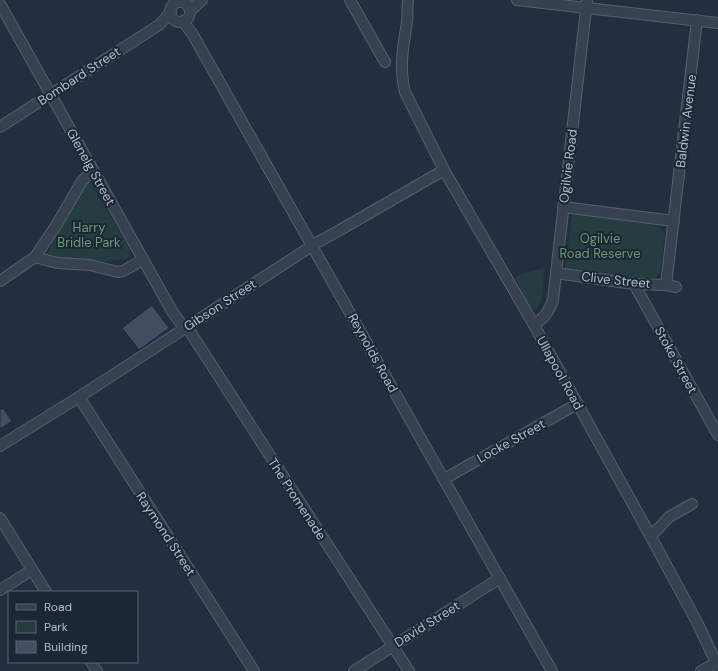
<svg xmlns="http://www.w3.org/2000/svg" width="718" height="671" font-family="'DM Sans',sans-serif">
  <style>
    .green { fill: #253d40 }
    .building { fill: #424f62; stroke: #1e2836 }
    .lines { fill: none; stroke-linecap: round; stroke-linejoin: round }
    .minor-casing { stroke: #555f6d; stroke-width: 12 }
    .minor { stroke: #37414f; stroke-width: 10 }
    .labels { text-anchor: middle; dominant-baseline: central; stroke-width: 4; stroke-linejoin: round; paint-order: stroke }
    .street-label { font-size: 13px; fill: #b3bcca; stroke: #1c2634 }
    .park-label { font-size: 13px; fill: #699c75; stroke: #1c2634 }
  </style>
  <rect width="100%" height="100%" fill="#232f40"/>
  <!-- green -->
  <g class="green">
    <polygon points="88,179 130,250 128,258 95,263 69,261 47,255 52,243"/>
    <polygon points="572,214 658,225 665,234 660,272 656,278 649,279 565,270"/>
    <path d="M544 268C543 282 545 299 536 310L529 307 515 277 528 272Z"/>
  </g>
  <!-- building -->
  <g class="building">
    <polygon points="152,305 169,328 139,350 122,328"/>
    <polygon points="3,408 12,421 0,429 0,410"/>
  </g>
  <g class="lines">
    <defs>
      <g id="minor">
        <polyline points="350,0 385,62"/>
        <path d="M408 0C407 7 408 15 407 22 403 46 399 69 405 92L444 170 534 325 651 537 698 624 718 667"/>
        <polyline points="517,0 718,23"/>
        <circle cx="180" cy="12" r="10"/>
        <polyline points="0,4 172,311 184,328"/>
        <polyline points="190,11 202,0"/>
        <polyline points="183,21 193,35 552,671"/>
        <polyline points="0,127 159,25 171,12"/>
        <polyline points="563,207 674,221"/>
        <polyline points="35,257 57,263 90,265 118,272 123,271 143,260"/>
        <polyline points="556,273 634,284 666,285 676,287"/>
        <polyline points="0,281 35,257 57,224 82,181 93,170"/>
        <polyline points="634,284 718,435"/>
        <polyline points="666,285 697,20"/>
        <path d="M534 325C544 318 549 312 553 300L587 0"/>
        <polyline points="187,327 409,671"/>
        <polyline points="79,397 254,671"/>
        <polyline points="0,446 79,397 318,242 340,230 444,170"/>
        <polyline points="444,479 577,404"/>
        <polyline points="0,518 46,592"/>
        <polyline points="650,535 655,532 669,517 692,504"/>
        <polyline points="0,590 32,570"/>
        <polyline points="91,662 97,671"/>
        <polyline points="354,671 500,578"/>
        <polyline points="701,671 716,663"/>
      </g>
    </defs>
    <!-- minor casing -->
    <use href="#minor" class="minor-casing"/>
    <!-- minor -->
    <use href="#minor" class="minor"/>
  </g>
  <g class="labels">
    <!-- street labels -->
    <g class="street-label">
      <text transform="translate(79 76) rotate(-33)">Bombard Street</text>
      <text transform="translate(686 121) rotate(-83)">Baldwin Avenue</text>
      <text transform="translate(568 166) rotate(-83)">Ogilvie Road</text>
      <text transform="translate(91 167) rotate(61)">Glenelg Street</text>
      <text transform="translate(616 280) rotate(6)">Clive Street</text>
      <text transform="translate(220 305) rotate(-33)">Gibson Street</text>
      <text transform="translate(373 353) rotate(61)">Reynolds Road</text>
      <text transform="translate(676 360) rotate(61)">Stoke Street</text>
      <text transform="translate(560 373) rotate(61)">Ullapool Road</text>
      <text transform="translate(511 441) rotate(-29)">Locke Street</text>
      <text transform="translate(297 499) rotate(57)">The Promenade</text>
      <text transform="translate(166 534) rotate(57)">Raymond Street</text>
      <text transform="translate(427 624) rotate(-32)">David Street</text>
    </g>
    <!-- park labels -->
    <g class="park-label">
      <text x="89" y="227">Harry<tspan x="89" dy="15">Bridle Park</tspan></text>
      <text x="600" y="238">Ogilvie<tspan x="600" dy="15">Road Reserve</tspan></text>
    </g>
  </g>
  <!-- legend -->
  <rect x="8" y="591" width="130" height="72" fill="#1c2634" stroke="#586270"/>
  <rect x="16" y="604" width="20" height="6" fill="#37414f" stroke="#586270"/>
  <text x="44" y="611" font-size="12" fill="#b3bcca">Road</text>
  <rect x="16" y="621" width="20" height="12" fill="#253d40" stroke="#586270"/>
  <text x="44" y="631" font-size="12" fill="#b3bcca">Park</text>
  <rect x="16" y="641" width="20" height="12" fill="#424f62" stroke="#586270"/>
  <text x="44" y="651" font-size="12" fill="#b3bcca">Building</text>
</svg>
